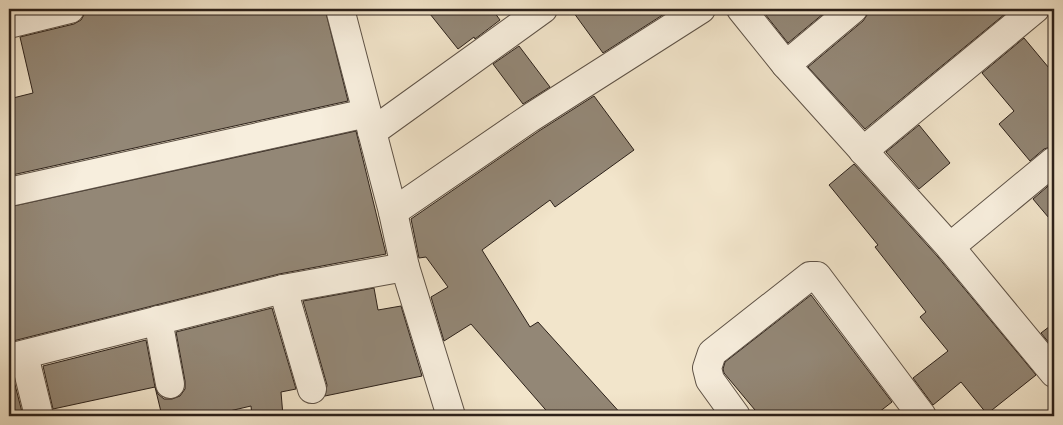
<svg xmlns="http://www.w3.org/2000/svg" width="1063" height="425" font-family="Cardo,serif">
  <style>
    .building { fill: #938776; stroke: #2c211a }
    .lines { fill: none; stroke-linecap: round; stroke-linejoin: round }
    .street-casing { stroke: #5e5246; stroke-width: 30 }
    .street { stroke: #f7eedd; stroke-width: 28 }
  </style>
  <rect width="100%" height="100%" fill="#f2e5cb"/>
  <filter id="stains"><feTurbulence type="fractalNoise" baseFrequency=".004" numOctaves="4"/><feColorMatrix values="0 0 0 0 .2 0 0 0 0 .09 0 0 0 0 .02 0 0 0 .5 -.17"/></filter>
  <radialGradient id="worn" r=".72"><stop offset=".6" stop-color="#630" stop-opacity="0"/><stop offset="1" stop-color="#630" stop-opacity=".3"/></radialGradient>
  <!-- building -->
  <g class="building">
    <polygon points="102,9 325,9 348,101 12,175 9,160 9,99 33,93 20,37 74,24 81,20 85,13"/>
    <polygon points="426,9 492,9 500,20 475,39 474,37 458,49"/>
    <polygon points="571,9 672,9 603,53"/>
    <polygon points="761,9 829,9 788,43"/>
    <polygon points="868,9 1011,9 865,129 808,67 863,21 867,15"/>
    <polygon points="1024,38 1054,74 1054,146 1044,149 1030,161 999,124 1014,111 982,73"/>
    <polygon points="519,46 550,87 523,104 493,64"/>
    <polygon points="594,96 634,150 555,207 550,200 482,250 530,327 538,322 623,416 551,416 471,324 444,341 431,297 448,287 426,257 419,258 411,219 539,131"/>
    <polygon points="919,125 950,163 919,189 886,152"/>
    <polygon points="356,131 386,254 279,274 9,342 9,207"/>
    <polygon points="854,164 938,257 1036,375 987,414 961,382 933,405 913,378 948,351 920,317 926,312 875,247 878,245 829,185"/>
    <polygon points="1054,181 1054,224 1033,199"/>
    <polygon points="374,288 378,310 401,306 422,376 325,396 327,385 303,301"/>
    <polygon points="811,295 892,402 874,416 760,416 724,373 723,369 725,362"/>
    <polygon points="272,308 296,389 281,392 283,416 252,416 251,406 208,416 162,416 155,387 158,394 164,399 172,399 180,396 185,389 185,381 176,332"/>
    <polygon points="1054,323 1054,349 1041,333"/>
    <polygon points="146,340 155,387 53,409 43,366"/>
    <polygon points="9,373 12,373 23,416 9,416"/>
  </g>
  <g class="lines">
    <defs>
      <g id="street">
        <polyline points="340,9 393,212 405,267 451,416"/>
        <polyline points="741,9 786,65 950,247 1054,373"/>
        <polyline points="9,24 70,9"/>
        <polyline points="786,65 853,9"/>
        <polyline points="372,132 543,9"/>
        <polyline points="863,151 1035,9"/>
        <polyline points="9,192 367,113"/>
        <polyline points="393,212 530,118 701,9"/>
        <polyline points="950,247 1054,161"/>
        <polyline points="283,289 312,389"/>
        <polyline points="158,320 170,384"/>
        <polyline points="24,355 39,416"/>
        <polyline points="9,358 283,289 405,267"/>
        <polyline points="736,416 710,380 707,368 712,353 810,276 817,276 922,416"/>
      </g>
    </defs>
    <!-- street casing -->
    <use href="#street" class="street-casing"/>
    <!-- street -->
    <use href="#street" class="street"/>
  </g>
  <!-- margin -->
  <rect width="1063" height="425" fill="none" stroke="#f2e5cb" stroke-width="30"/>
  <rect x="10" y="10" width="1043" height="405" fill="none" stroke="#2c211a" stroke-width="2.5"/>
  <rect x="15" y="15" width="1033" height="395" fill="none" stroke="#2c211a"/>
  <rect width="100%" height="100%" filter="url(#stains)"/>
  <rect width="100%" height="100%" fill="url(#worn)"/>
</svg>
